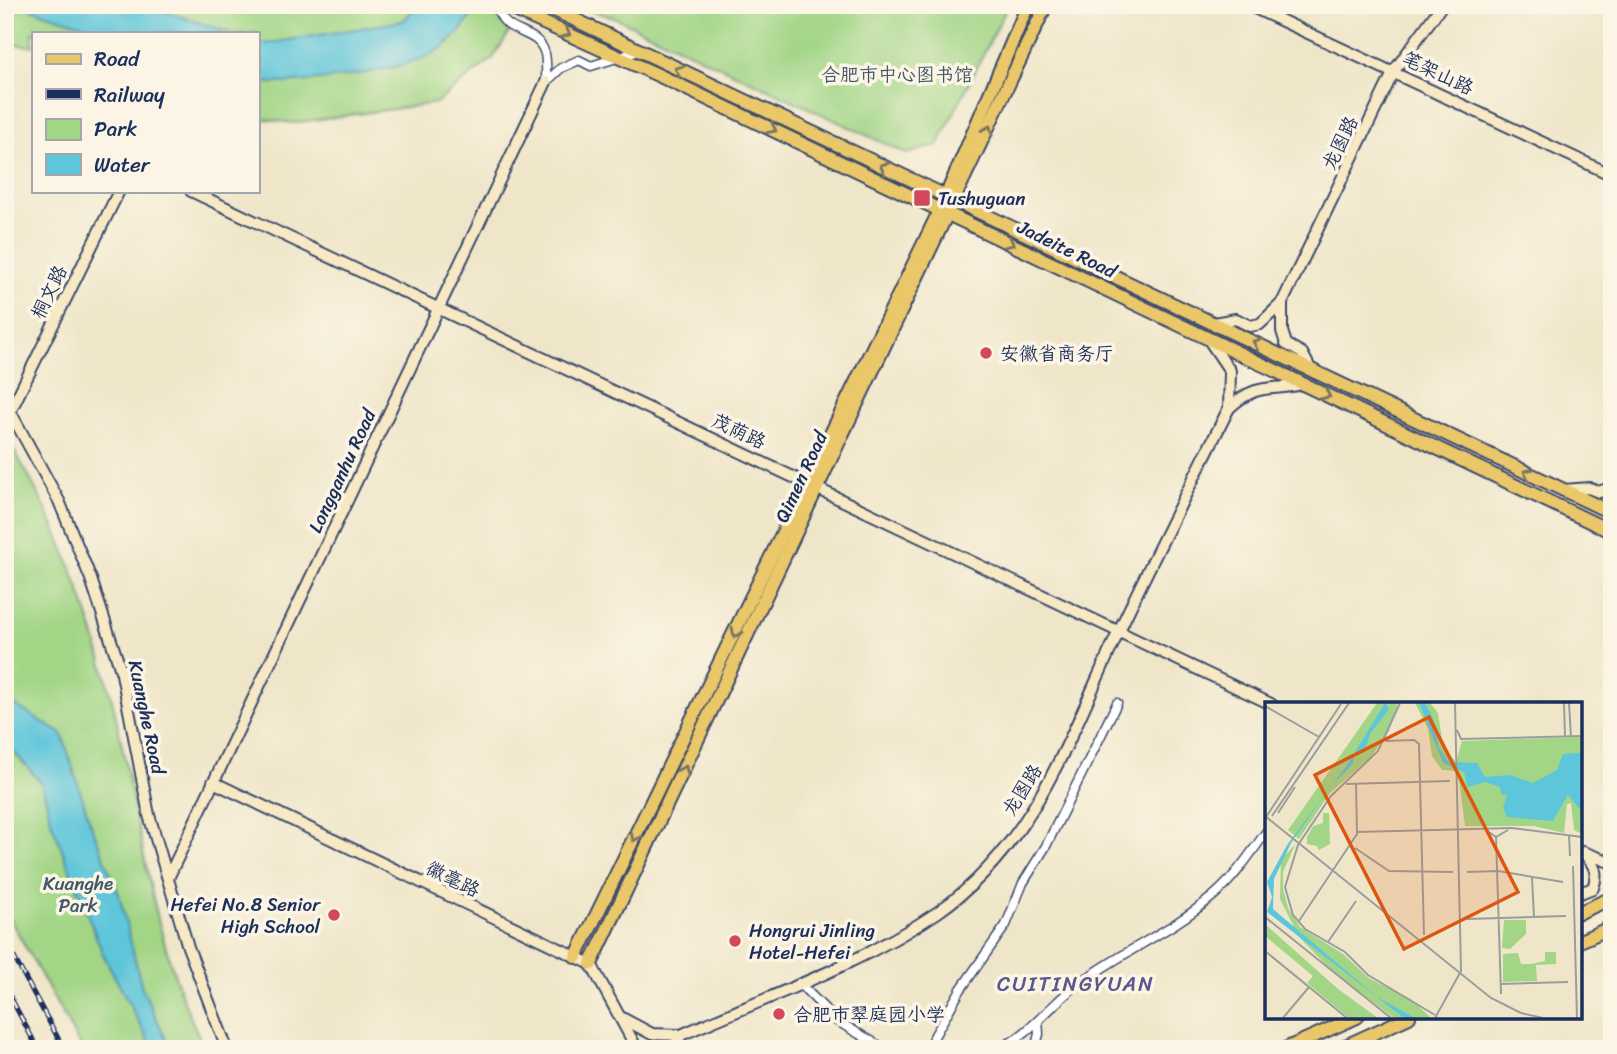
<svg xmlns="http://www.w3.org/2000/svg" width="1617" height="1054" font-family="Sriracha,'LXGW WenKai TC',sans-serif">
  <style>
    .green { fill: #a2d586; stroke: #5e8272; stroke-width: 2 }
    .water { fill: #5ec6da; stroke: #3c7a9c; stroke-width: 2 }
    .lines { fill: none; stroke-linecap: round; stroke-linejoin: round }
    .street-casing { stroke: #3b4a6e; stroke-width: 11 }
    .secondary-casing { stroke: #3b4a6e; stroke-width: 14 }
    .primary-casing { stroke: #3b4a6e; stroke-width: 16 }
    .street { stroke: #fff; stroke-width: 8 }
    .secondary { stroke: #f7e9c3; stroke-width: 10 }
    .primary { stroke: #eac769; stroke-width: 12 }
    .rail-casing { stroke: #1b2f5e; stroke-width: 5 }
    .rail { stroke: #fcf5e5; stroke-width: 2.5; stroke-dasharray: 8; stroke-linecap: butt }
    .oneway { stroke: #787363 }
    .poi-dot { fill: #d1495b; stroke: #fcf5e5; stroke-width: 2.5 }
    .labels { text-anchor: middle; dominant-baseline: central; stroke-width: 7; stroke-linejoin: round; paint-order: stroke }
    .street-label { font-size: 19px; fill: #1b2f5e; stroke: #fcf5e5 }
    .park-label { font-size: 19px; fill: #3d5868; stroke: #fcf5e5 }
    .poi-label { font-size: 19px; fill: #1b2f5e; stroke: #fcf5e5; text-anchor: start }
    .neighbourhood-label { font-size: 21px; letter-spacing: 2px; fill: #595991; stroke: #fcf5e5 }
    .inset-road { fill: none; stroke: #9a9d9e; stroke-width: 2 }
    .view { fill: #de5710; fill-opacity: 0.15; stroke: #de5710; stroke-width: 3.5 }
    .inset-edge { fill: none; stroke: #1b2f5e; stroke-width: 3.5 }
  </style>
  <rect width="100%" height="100%" fill="#fcf5e5"/>
  <filter id="ink" filterUnits="userSpaceOnUse"><feTurbulence type="fractalNoise" baseFrequency=".0143" numOctaves="2"/><feDisplacementMap in="SourceGraphic" scale="14" xChannelSelector="R" yChannelSelector="G"/><feConvolveMatrix kernelMatrix="1 2 1 2 8 2 1 2 1" color-interpolation-filters="sRGB"/></filter>
  <filter id="wash" filterUnits="userSpaceOnUse"><feTurbulence type="fractalNoise" baseFrequency=".00686" numOctaves="4" result="noise"/><feDisplacementMap in="SourceGraphic" scale="28" xChannelSelector="R" yChannelSelector="G"/><feGaussianBlur stdDeviation="1.57" result="paint"/><feColorMatrix in="noise" values="0 0 0 0 0 0 0 0 0 0 0 0 0 0 0 0 0 1.4 0 .05"/><feComposite in="paint" operator="in"/></filter>
  <g filter="url(#wash)">
    <rect width="100%" height="100%" fill="#efe6c9"/>
    <!-- green -->
    <g class="green">
      <polygon points="5,5 497,5 512,28 493,58 436,103 293,123 257,118 257,33 33,33 33,46 5,44"/>
      <polygon points="570,5 1008,5 938,145 907,154 616,18"/>
      <path d="M5 436C55 514 89 606 111 696 140 815 149 938 205 1049H82L5 910Z"/>
    </g>
    <!-- water -->
    <g class="water">
      <polygon points="5,5 146,5 231,33 110,33 24,7 5,8"/>
      <path d="M418 5H477C471 20 456 37 443 47 413 71 295 87 257 82V42L265 44 403 21Z"/>
      <polygon points="5,699 62,734 90,822 119,894 142,988 171,1049 153,1049 103,954 52,824 42,784 5,742"/>
    </g>
  </g>
  <g filter="url(#ink)">
    <g class="lines">
      <defs>
        <g id="street">
          <path d="M497 5C502 38 538 26 545 54 547 62 546 73 546 82L561 68 579 60 591 66 639 51"/>
          <polyline points="799,983 837,1021 885,1049"/>
          <polyline points="927,1049 961,989 1006,925 1023,883 1046,846 1117,703"/>
          <path d="M998 1049C1030 1035 1049 1006 1077 985 1120 953 1170 932 1212 897 1234 879 1250 854 1267 831"/>
          <polyline points="1035,1049 1039,1034 1038,1021"/>
        </g>
        <g id="secondary">
          <polyline points="1248,5 1612,175"/>
          <polyline points="191,191 1271,704"/>
          <polyline points="1282,303 1394,71 1442,5"/>
          <polyline points="1214,323 1236,319 1250,326 1260,324 1282,303 1282,331 1286,344 1302,353 1310,368"/>
          <path d="M1209 340 1230 371 1229 408C1259 381 1269 392 1303 384"/>
          <polyline points="5,402 59,501 91,579 122,674 149,815 188,947 227,1049"/>
          <polyline points="11,410 119,191"/>
          <polyline points="1564,490 1589,488 1599,492 1612,487"/>
          <polyline points="213,782 591,964 637,1049"/>
          <polyline points="169,876 546,82"/>
          <path d="M1580 893 1593 888C1599 871 1594 865 1583 852L1612 863"/>
          <polyline points="620,1017 652,1034 681,1035 673,1049"/>
          <path d="M681 1035C767 997 860 965 938 912 1035 845 1071 732 1119 631 1154 556 1192 482 1229 408"/>
        </g>
        <g id="primary">
          <polyline points="504,5 660,76 1612,532"/>
          <polyline points="544,5 1612,513"/>
          <polyline points="1580,912 1612,898"/>
          <polyline points="1580,941 1612,927"/>
          <polyline points="576,957 940,210 1028,5"/>
          <polyline points="591,964 1046,5"/>
          <polyline points="1285,1049 1357,1017"/>
          <polyline points="1339,1049 1409,1017"/>
        </g>
      </defs>
      <!-- street casing -->
      <use href="#street" class="street-casing"/>
      <!-- secondary casing -->
      <use href="#secondary" class="secondary-casing"/>
      <!-- primary casing -->
      <use href="#primary" class="primary-casing"/>
      <!-- street -->
      <use href="#street" class="street"/>
      <!-- secondary -->
      <use href="#secondary" class="secondary"/>
      <!-- primary -->
      <use href="#primary" class="primary"/>
      <defs>
        <g id="rail">
          <polyline points="5,941 64,1049"/>
          <polyline points="5,987 38,1049"/>
        </g>
      </defs>
      <!-- rail casing -->
      <use href="#rail" class="rail-casing"/>
      <!-- rail -->
      <use href="#rail" class="rail"/>
    </g>
    <!-- one-way arrows -->
    <defs><path id="oneway-chevron" d="M-2-3.5L2.5 0L-2 3.5" fill="none" stroke-width="1.6" stroke-linecap="round" stroke-linejoin="round" transform="scale(1.75)"/></defs>
    <g class="oneway">
      <use href="#oneway-chevron" transform="translate(566 33) rotate(24)"/>
      <use href="#oneway-chevron" transform="translate(679 70) rotate(-155)"/>
      <use href="#oneway-chevron" transform="translate(772 129) rotate(26)"/>
      <use href="#oneway-chevron" transform="translate(988 130) rotate(-65)"/>
      <use href="#oneway-chevron" transform="translate(884 167) rotate(-155)"/>
      <use href="#oneway-chevron" transform="translate(1010 243) rotate(26)"/>
      <use href="#oneway-chevron" transform="translate(1257 343) rotate(-155)"/>
      <use href="#oneway-chevron" transform="translate(1326 395) rotate(26)"/>
      <use href="#oneway-chevron" transform="translate(1528 473) rotate(-154)"/>
      <use href="#oneway-chevron" transform="translate(736 633) rotate(116)"/>
      <use href="#oneway-chevron" transform="translate(684 770) rotate(-65)"/>
      <use href="#oneway-chevron" transform="translate(635 837) rotate(116)"/>
    </g>
  </g>
  <!-- markers -->
  <g class="poi-dot">
    <rect x="913" y="189" width="18" height="18" rx="3.5"/>
    <circle cx="986" cy="353" r="7"/>
    <circle cx="334" cy="915" r="7"/>
    <circle cx="735" cy="941" r="7"/>
    <circle cx="779" cy="1014" r="7"/>
  </g>
  <g class="labels">
    <!-- street labels -->
    <g class="street-label">
      <text transform="translate(1438 73) rotate(25)">笔架山路</text>
      <text transform="translate(1340 143) rotate(-64)">龙图路</text>
      <text transform="translate(1067 249) rotate(26)">Jadeite Road</text>
      <text transform="translate(49 292) rotate(-64)">桐文路</text>
      <text transform="translate(739 431) rotate(25)">茂荫路</text>
      <text transform="translate(342 471) rotate(-65)">Longganhu Road</text>
      <text transform="translate(801 477) rotate(-65)">Qimen Road</text>
      <text transform="translate(147 717) rotate(78)">Kuanghe Road</text>
      <text transform="translate(1022 790) rotate(-58)">龙图路</text>
      <text transform="translate(453 879) rotate(26)">徽毫路</text>
    </g>
    <!-- park labels -->
    <g class="park-label">
      <text x="897" y="74">合肥市中心图书馆</text>
      <text x="78" y="883">Kuanghe<tspan x="78" dy="22">Park</tspan></text>
    </g>
    <!-- poi labels -->
    <g class="poi-label">
      <text x="938" y="198">Tushuguan</text>
      <text x="1000" y="353">安徽省商务厅</text>
      <text x="320" y="904" text-anchor="end">Hefei No.8 Senior<tspan x="320" dy="22">High School</tspan></text>
      <text x="749" y="930">Hongrui Jinling<tspan x="749" dy="22">Hotel-Hefei</tspan></text>
      <text x="793" y="1014">合肥市翠庭园小学</text>
    </g>
    <!-- neighbourhood labels -->
    <g class="neighbourhood-label">
      <text x="1076" y="984">CUITINGYUAN</text>
    </g>
  </g>
  <!-- overview -->
  <g transform="translate(1265 702)">
    <rect width="317" height="317" fill="#efe6c9"/>
    <path d="M112 1H133L124 29 106 55 65 91 34 137 23 128ZM150 1H165L173 11 178 44 191 60 197 39 317 35V132L309 128 306 101 302 102 299 131 269 124H200L193 69 177 68 167 54 163 27ZM58 111H64L65 142 54 148 56 153 52 144 42 142V135L48 124 58 121ZM30 143 18 170V186L23 206 35 225 78 252 105 277 146 297 166 316H129L67 269 34 235 15 197 16 157ZM239 218H261V232L245 247 237 246ZM1 223 73 287 113 316H84L42 281 48 274 0 234ZM280 250H291V262L271 263 272 279 238 280V252L253 251 256 262H266L280 259Z" fill="#a2d586"/>
    <path d="M120 1 124 7 105 32 101 45 89 51 88 62 65 85 26 141 9 177 8 207 112 295 150 316H139L2 210 7 195 2 180 22 143 82 63ZM154 1H160L168 16 174 46 184 60 212 61 220 75 245 73 268 81 292 68 298 52 317 51V110L303 93 288 119 242 115 238 106 242 93 236 92 235 85 220 80 203 85 199 70 178 61Z" fill="#5ec6da"/>
    <path class="inset-road" d="M135 1 113 49 66 94 33 143 20 185 28 213 40 227 80 250 103 273 170 313M299 1 300 35M304 1 306 35M0 4 54 35M192 28 196 37 317 34M121 39 149 38 154 42 159 233M81 82 185 79M13 111 30 85M0 114 226 296 256 311 278 316M7 114 84 1M1 115 76 2M221 128 231 135 243 128M92 130 247 126 317 135M304 133 305 154M231 135 236 292M90 146 124 169 188 170M308 164 312 316M202 170 233 169 298 180M267 175 269 215M0 215 126 316M202 217 301 214M34 219 92 132 91 81M63 240 91 199M0 249 82 316M236 282 303 280M18 316 44 285M170 316 196 269 190 1"/>
    <path class="view" d="M164 15 253 190 139 247 50 73Z"/>
    <rect width="317" height="317" class="inset-edge"/>
  </g>
  <!-- margin -->
  <rect width="1617" height="1054" fill="none" stroke="#fcf5e5" stroke-width="28"/>
  <!-- legend -->
  <rect x="32" y="32" width="228" height="161" fill="#fcf5e5" stroke="#a2a6af" stroke-width="2"/>
  <rect x="46" y="54" width="35" height="10" fill="#eac769" stroke="#a2a6af" stroke-width="2"/>
  <text x="94" y="66" font-size="21" fill="#1b2f5e">Road</text>
  <rect x="46" y="89" width="35" height="10" fill="#1b2f5e" stroke="#a2a6af" stroke-width="2"/>
  <text x="94" y="102" font-size="21" fill="#1b2f5e">Railway</text>
  <rect x="46" y="119" width="35" height="21" fill="#a2d586" stroke="#a2a6af" stroke-width="2"/>
  <text x="94" y="136" font-size="21" fill="#1b2f5e">Park</text>
  <rect x="46" y="154" width="35" height="21" fill="#5ec6da" stroke="#a2a6af" stroke-width="2"/>
  <text x="94" y="172" font-size="21" fill="#1b2f5e">Water</text>
</svg>
